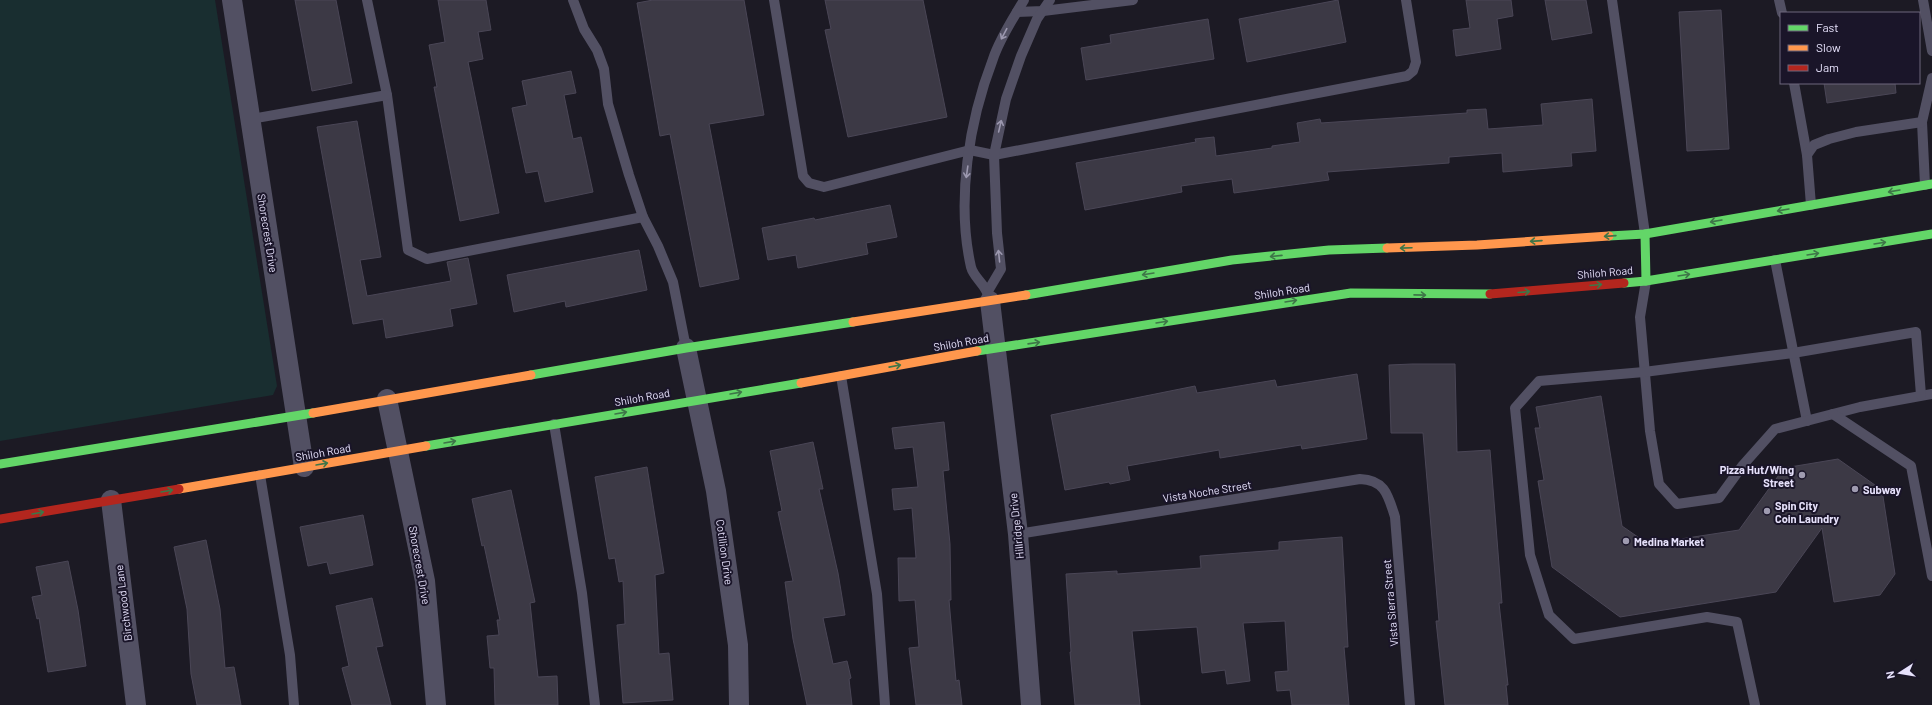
<svg xmlns="http://www.w3.org/2000/svg" width="1932" height="705" font-family="Barlow,sans-serif">
  <style>
    .green { fill: #192e30 }
    .building { fill: #3c3945; stroke: #4a4656 }
    .lines { fill: none; stroke-linecap: round; stroke-linejoin: round }
    .lane { stroke: #525063; stroke-width: 10 }
    .street { stroke: #525063; stroke-width: 20 }
    .fast { stroke: #63d668; stroke-width: 9 }
    .slow { stroke: #ff974d; stroke-width: 9 }
    .jam { stroke: #b3261e; stroke-width: 9 }
    .oneway { stroke: #9c98af }
    .oneway2 { stroke: #3e7648 }
    .poi-dot { fill: #9f9bb0; stroke: #1a1529; stroke-width: 1.5 }
    .labels { text-anchor: middle; dominant-baseline: central; stroke-width: 4; stroke-linejoin: round; paint-order: stroke }
    .street-label { font-size: 11px; fill: #e6e1fb; stroke: #1a1529 }
    .poi-label { font-size: 11px; font-weight: bold; fill: #e6e1fb; stroke: #1a1529; text-anchor: start }
  </style>
  <rect width="100%" height="100%" fill="#1c1a24"/>
  <!-- green -->
  <polygon class="green" points="0,0 215,0 277,386 273,395 0,441"/>
  <!-- building -->
  <g class="building">
    <polygon points="295,0 336,0 352,83 312,91"/>
    <polygon points="438,0 486,0 491,30 478,32 483,59 468,62 499,213 460,221 434,87 437,87 429,45 445,42"/>
    <polygon points="653,0 744,0 764,115 709,124 739,279 700,287 670,134 660,136 637,3"/>
    <polygon points="825,0 923,0 947,117 848,137 825,30 831,29"/>
    <polygon points="1338,0 1346,42 1247,62 1239,19"/>
    <polygon points="1466,0 1511,0 1513,16 1497,19 1501,49 1456,56 1453,30 1470,28"/>
    <polygon points="1545,0 1586,0 1592,33 1552,40"/>
    <polygon points="1721,10 1729,149 1687,151 1679,12"/>
    <polygon points="1208,19 1214,59 1086,80 1081,48 1111,43 1110,35"/>
    <polygon points="571,71 576,93 564,95 573,139 581,137 593,192 545,202 538,171 526,173 512,108 527,105 522,81"/>
    <polygon points="1824,83 1895,83 1896,93 1827,103"/>
    <polygon points="1592,99 1596,151 1571,153 1572,166 1503,172 1502,153 1449,157 1449,163 1327,172 1329,180 1234,193 1232,179 1181,186 1182,192 1085,210 1076,163 1196,142 1195,139 1214,137 1216,156 1272,148 1272,146 1300,142 1297,123 1320,119 1321,123 1467,113 1467,110 1486,109 1488,129 1543,125 1541,104"/>
    <polygon points="357,121 381,257 360,260 367,296 451,281 447,262 468,258 477,304 450,309 453,326 386,338 383,319 353,324 317,127"/>
    <polygon points="890,205 897,237 866,243 868,254 798,268 796,255 768,260 762,228 814,218 815,220"/>
    <polygon points="639,250 647,290 566,307 565,301 514,312 507,275"/>
    <polygon points="1412,364 1455,364 1457,452 1490,450 1502,603 1499,603 1508,685 1506,685 1508,705 1445,705 1436,621 1439,621 1423,433 1391,433 1389,365"/>
    <polygon points="1357,374 1367,439 1302,449 1301,445 1220,458 1219,450 1127,466 1130,480 1110,484 1109,482 1065,490 1051,415 1195,386 1197,393 1275,380 1277,387"/>
    <polygon points="1601,396 1622,526 1648,544 1739,530 1784,468 1838,459 1882,490 1895,574 1880,595 1834,602 1822,528 1776,592 1620,617 1552,567 1538,481 1544,480 1535,428 1540,428 1536,407"/>
    <polygon points="944,422 949,470 943,471 950,544 951,600 949,600 956,681 959,680 962,705 916,705 909,648 919,647 915,600 899,601 898,558 916,558 912,508 894,510 892,489 918,487 913,447 895,449 892,428"/>
    <polygon points="813,442 823,489 819,489 838,573 845,615 823,618 833,664 847,661 851,678 849,679 852,705 807,705 793,639 785,582 793,581 778,512 782,511 770,451"/>
    <polygon points="647,467 664,573 655,575 659,654 669,653 673,700 623,703 617,625 625,624 623,581 619,582 615,558 609,559 595,477"/>
    <polygon points="511,490 535,602 530,603 538,677 557,676 558,705 495,705 494,668 490,668 487,636 499,635 497,620 500,620 484,545 482,546 472,499"/>
    <polygon points="363,515 373,565 330,574 327,562 308,566 300,527"/>
    <polygon points="1342,537 1348,647 1344,647 1349,705 1292,705 1290,690 1277,691 1275,672 1288,671 1285,621 1243,623 1250,681 1227,684 1225,670 1202,673 1197,627 1132,631 1140,705 1075,705 1070,652 1071,652 1066,574 1117,571 1117,574 1201,568 1200,556 1279,550 1279,542"/>
    <polygon points="206,540 220,609 225,668 234,667 241,705 197,705 191,674 187,609 174,547"/>
    <polygon points="68,561 78,610 86,666 48,672 39,618 37,619 32,597 42,595 36,567"/>
    <polygon points="372,598 383,646 376,647 391,705 352,705 342,668 349,666 336,606"/>
  </g>
  <g class="lines">
    <!-- lane -->
    <g class="lane">
      <polyline points="367,0 387,95 408,250 427,259 643,217"/>
      <polyline points="573,0 584,29 597,50 604,69 608,104 629,175 643,217 658,246 673,282 686,348"/>
      <polyline points="774,0 803,176 809,183 824,187 970,150 994,155 1407,76 1413,71 1416,62 1406,0"/>
      <polyline points="1612,0 1645,234"/>
      <polyline points="1779,0 1782,13"/>
      <polyline points="1923,0 1932,51"/>
      <polyline points="1017,12 1043,11 1133,0"/>
      <polyline points="1794,83 1807,155"/>
      <polyline points="251,119 387,95"/>
      <polyline points="1925,185 1922,122 1932,78"/>
      <polyline points="1811,205 1807,155 1814,145 1829,139 1856,132 1922,122"/>
      <polyline points="1775,260 1807,421"/>
      <polyline points="1646,281 1640,317 1650,431 1659,484 1677,504 1719,498 1743,465 1775,429 1860,407 1932,394"/>
      <polyline points="988,291 1001,269 997,233 994,155 1006,99 1021,56 1037,19 1050,0"/>
      <path d="M990 301C987 284 974 279 971 267 956 201 969 121 993 59 1000 38 1013 19 1024 0"/>
      <polyline points="841,376 877,594 885,705"/>
      <polyline points="1833,414 1911,466 1932,576"/>
      <polyline points="554,424 582,593 595,705"/>
      <polyline points="260,475 290,655 294,705"/>
      <path d="M1018 534 1360 479C1385 480 1388 495 1395 517L1410 705"/>
      <polyline points="1755,705 1737,622 1707,617 1574,639 1549,615 1530,555 1515,408 1539,381 1644,372 1793,353 1916,332 1921,395"/>
    </g>
    <!-- street -->
    <g class="street">
      <polyline points="232,0 304,467"/>
      <polyline points="990,301 1018,534 1031,705"/>
      <polyline points="686,348 716,491 738,645 739,705"/>
      <polyline points="387,399 425,581 436,705"/>
      <polyline points="111,500 136,705"/>
    </g>
    <!-- fast -->
    <g class="fast">
      <polyline points="1645,234 1646,281"/>
      <polyline points="1609,236 1645,234 1932,184"/>
      <polyline points="1624,283 1646,281 1932,234"/>
      <polyline points="1026,295 1232,260 1329,250 1387,248"/>
      <polyline points="977,351 1351,293 1490,294"/>
      <polyline points="531,375 686,348 853,322"/>
      <polyline points="426,446 801,383"/>
      <polyline points="0,464 313,413"/>
    </g>
    <!-- slow -->
    <g class="slow">
      <polyline points="1387,248 1477,245 1609,236"/>
      <polyline points="853,322 1026,295"/>
      <polyline points="801,383 977,351"/>
      <polyline points="313,413 531,375"/>
      <polyline points="179,489 426,446"/>
    </g>
    <!-- jam -->
    <g class="jam">
      <polyline points="1490,294 1624,283"/>
      <polyline points="0,519 179,489"/>
    </g>
  </g>
  <!-- one-way arrows -->
  <defs><path id="oneway-shaft" d="M-6 0H5M1.5-3L5.5 0L1.5 3" fill="none" stroke-width="1.6" stroke-linecap="round" stroke-linejoin="round"/></defs>
  <g class="oneway">
    <use href="#oneway-shaft" transform="translate(1004 34) rotate(118)"/>
    <use href="#oneway-shaft" transform="translate(1000 126) rotate(-77)"/>
    <use href="#oneway-shaft" transform="translate(967 172) rotate(98)"/>
    <use href="#oneway-shaft" transform="translate(999 256) rotate(-96)"/>
  </g>
  <g class="oneway2">
    <use href="#oneway-shaft" transform="translate(1894 191) rotate(170)"/>
    <use href="#oneway-shaft" transform="translate(1783 210) rotate(170)"/>
    <use href="#oneway-shaft" transform="translate(1716 221) rotate(170)"/>
    <use href="#oneway-shaft" transform="translate(1610 236) rotate(176)"/>
    <use href="#oneway-shaft" transform="translate(1536 241) rotate(176)"/>
    <use href="#oneway-shaft" transform="translate(1880 243) rotate(-9)"/>
    <use href="#oneway-shaft" transform="translate(1406 248) rotate(178)"/>
    <use href="#oneway-shaft" transform="translate(1813 254) rotate(-9)"/>
    <use href="#oneway-shaft" transform="translate(1276 256) rotate(174)"/>
    <use href="#oneway-shaft" transform="translate(1148 274) rotate(171)"/>
    <use href="#oneway-shaft" transform="translate(1684 275) rotate(-9)"/>
    <use href="#oneway-shaft" transform="translate(1596 285) rotate(-5)"/>
    <use href="#oneway-shaft" transform="translate(1524 292) rotate(-5)"/>
    <use href="#oneway-shaft" transform="translate(1420 295) rotate(1)"/>
    <use href="#oneway-shaft" transform="translate(1291 301) rotate(-9)"/>
    <use href="#oneway-shaft" transform="translate(1162 322) rotate(-9)"/>
    <use href="#oneway-shaft" transform="translate(1034 343) rotate(-8)"/>
    <use href="#oneway-shaft" transform="translate(895 366) rotate(-11)"/>
    <use href="#oneway-shaft" transform="translate(736 393) rotate(-10)"/>
    <use href="#oneway-shaft" transform="translate(621 413) rotate(-10)"/>
    <use href="#oneway-shaft" transform="translate(450 442) rotate(-10)"/>
    <use href="#oneway-shaft" transform="translate(322 464) rotate(-10)"/>
    <use href="#oneway-shaft" transform="translate(167 491) rotate(-10)"/>
    <use href="#oneway-shaft" transform="translate(38 513) rotate(-10)"/>
  </g>
  <!-- markers -->
  <g class="poi-dot">
    <circle cx="1802" cy="475" r="4"/>
    <circle cx="1855" cy="489" r="4"/>
    <circle cx="1767" cy="511" r="4"/>
    <circle cx="1626" cy="541" r="4"/>
  </g>
  <g class="labels">
    <!-- street labels -->
    <g class="street-label">
      <text transform="translate(268 233) rotate(81)">Shorecrest Drive</text>
      <text transform="translate(1605 272) rotate(-5)">Shiloh Road</text>
      <text transform="translate(1282 291) rotate(-9)">Shiloh Road</text>
      <text transform="translate(961 342) rotate(-10)">Shiloh Road</text>
      <text transform="translate(642 397) rotate(-10)">Shiloh Road</text>
      <text transform="translate(323 452) rotate(-10)">Shiloh Road</text>
      <text transform="translate(1207 491) rotate(-9)">Vista Noche Street</text>
      <text transform="translate(1016 526) rotate(-96)">Hillridge Drive</text>
      <text transform="translate(725 552) rotate(82)">Cotillion Drive</text>
      <text transform="translate(420 565) rotate(80)">Shorecrest Drive</text>
      <text transform="translate(123 603) rotate(-97)">Birchwood Lane</text>
      <text transform="translate(1390 603) rotate(-95)">Vista Sierra Street</text>
    </g>
    <!-- poi labels -->
    <g class="poi-label">
      <text x="1794" y="469" text-anchor="end">Pizza Hut/Wing<tspan x="1794" dy="13">Street</tspan></text>
      <text x="1863" y="489">Subway</text>
      <text x="1775" y="505">Spin City<tspan x="1775" dy="13">Coin Laundry</tspan></text>
      <text x="1634" y="541">Medina Market</text>
    </g>
  </g>
  <!-- legend -->
  <rect x="1780" y="12" width="140" height="72" fill="#1a1529" stroke="#6c677d"/>
  <rect x="1788" y="25" width="20" height="6" fill="#63d668" stroke="#6c677d"/>
  <text x="1816" y="32" font-size="12" fill="#e6e1fb">Fast</text>
  <rect x="1788" y="45" width="20" height="6" fill="#ff974d" stroke="#6c677d"/>
  <text x="1816" y="52" font-size="12" fill="#e6e1fb">Slow</text>
  <rect x="1788" y="65" width="20" height="6" fill="#b3261e" stroke="#6c677d"/>
  <text x="1816" y="72" font-size="12" fill="#e6e1fb">Jam</text>
  <!-- north arrow -->
  <g transform="translate(1900 673) rotate(258)" stroke="#1a1529" stroke-width="3" paint-order="stroke">
  <path d="M0-3L7 15L0 10L-7 15Z" fill="#e6e1fb"/>
  <text y="-6" font-size="11" font-weight="bold" text-anchor="middle" fill="#e6e1fb">N</text>
  </g>
</svg>
